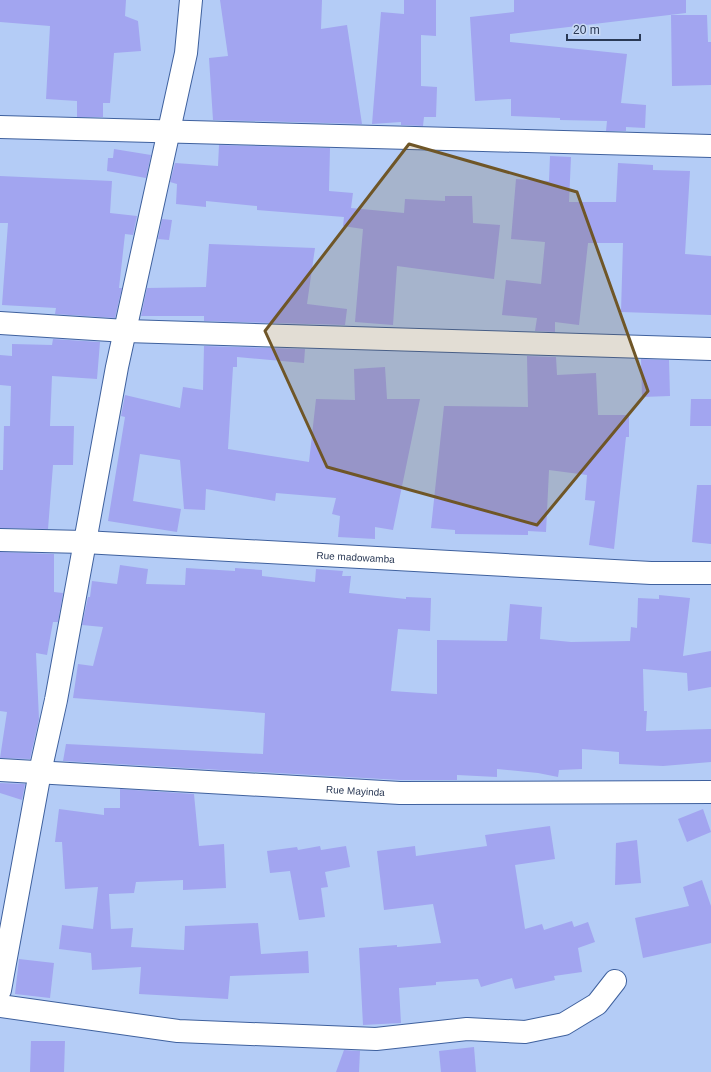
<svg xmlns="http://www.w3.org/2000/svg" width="711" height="1072" font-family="Helvetica,sans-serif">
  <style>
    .building { fill: #a2a5f0 }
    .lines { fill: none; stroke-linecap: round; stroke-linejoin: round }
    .street-casing { stroke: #3f619e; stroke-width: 24 }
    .street { stroke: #fff; stroke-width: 22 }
    .marked { fill: #6f5627; fill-opacity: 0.2; stroke: #6f5627; stroke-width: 3; stroke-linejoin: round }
    .labels { text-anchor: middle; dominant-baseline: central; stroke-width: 3; stroke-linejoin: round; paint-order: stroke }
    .street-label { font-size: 10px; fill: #2a3955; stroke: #c9d9f5 }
  </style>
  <rect width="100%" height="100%" fill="#b4ccf6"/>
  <!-- building -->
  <g class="building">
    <polygon points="0,0 126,0 125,16 138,21 141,51 114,53 110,103 103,103 103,117 77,117 77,101 46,99 50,26 0,22"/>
    <polygon points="220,0 322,0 321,29 347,25 362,124 213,120 209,58 228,56"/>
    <polygon points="404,0 436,0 436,36 421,35 421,86 437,87 436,117 424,117 423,126 401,125 401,122 372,124 381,12 404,14"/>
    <polygon points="514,0 686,0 686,13 510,34 510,42 627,54 621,103 646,105 645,128 626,127 626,131 606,131 607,121 560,120 560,118 511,116 511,99 475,101 470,17 514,12"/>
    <polygon points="671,15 707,15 708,42 711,42 711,85 672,86"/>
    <polygon points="219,145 330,148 329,191 353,193 351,208 404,213 405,199 445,201 445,196 472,196 473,223 500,225 494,279 397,266 393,325 355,322 363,229 343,226 344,217 257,210 257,206 206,201 206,207 176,204 177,184 170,182 175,163 218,166"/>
    <polygon points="114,149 151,155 146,178 107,171 108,158 113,158"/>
    <polygon points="550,156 571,157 569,202 616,202 618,163 653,165 653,170 690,171 685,254 711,256 711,315 621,312 623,243 588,243 579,325 555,322 555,332 535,331 537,318 502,315 506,280 541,284 545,242 511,239 516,179 549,181"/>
    <polygon points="0,176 112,181 110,213 137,216 133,235 125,234 119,288 122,288 115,318 55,314 56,308 2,305 8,223 0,223"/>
    <polygon points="162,219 172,220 169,240 158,239"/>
    <polygon points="209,244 315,248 307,304 347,309 345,325 204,321 204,316 141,316 147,288 206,287"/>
    <polygon points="53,339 100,342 97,379 52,376 50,426 74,426 73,465 53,465 48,529 0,528 0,470 3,470 4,426 10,426 11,386 0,385 0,355 12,356 12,344 52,345"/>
    <polygon points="204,346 305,349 304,363 237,357 237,367 233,367 228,449 309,462 316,399 355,400 354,369 385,367 387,399 420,399 393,530 375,527 375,539 338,537 340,516 332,514 336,498 276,493 275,501 206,489 205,510 184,509 180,460 140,454 133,501 181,509 177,532 108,521 125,417 121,416 125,395 180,408 183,387 203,390"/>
    <polygon points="527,356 556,357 557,375 596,373 598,415 629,415 629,437 626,437 614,549 589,545 595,501 585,500 587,475 549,470 546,532 528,531 528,535 455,534 455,530 431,528 444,406 528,407"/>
    <polygon points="641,359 669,360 670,396 642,397"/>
    <polygon points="691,399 711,399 711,426 690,426"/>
    <polygon points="697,485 711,485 711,544 692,542"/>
    <polygon points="0,552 54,554 54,592 63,593 58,622 53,622 47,655 36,653 39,719 30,759 0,758 7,712 0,711"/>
    <polygon points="120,565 148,569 146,584 185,585 186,568 235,571 235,568 262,570 262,576 315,582 316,569 343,571 342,576 351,576 349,593 406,599 406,597 431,598 430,631 398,629 391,691 437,694 437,640 507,641 510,604 542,607 540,639 571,642 630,641 631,627 637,628 638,598 659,599 659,595 690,598 683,656 711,651 711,687 688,691 687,673 643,669 644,711 647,711 646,731 711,729 711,762 663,766 619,764 619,752 582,749 582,769 559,770 558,777 538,773 497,769 497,777 457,775 457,780 400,780 63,761 66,744 263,754 265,713 73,698 78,664 93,666 103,627 82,625 88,597 90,597 92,581 117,584"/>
    <polygon points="0,783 25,784 22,800 0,793"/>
    <polygon points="120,789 194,794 199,846 224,844 226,888 183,890 183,880 136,882 134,893 109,894 111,929 133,928 131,947 184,950 185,926 258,923 261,954 308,951 309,973 230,976 228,999 139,994 141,967 92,970 91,953 59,949 62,925 93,929 98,887 65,889 62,842 55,842 59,809 104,815 104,808 120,808"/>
    <polygon points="703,809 711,832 687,842 678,819"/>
    <polygon points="550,826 555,859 515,865 525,929 542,924 544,930 572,921 574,927 588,922 595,942 578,948 582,972 554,976 555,980 515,989 512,978 481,987 478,979 436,982 436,985 399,988 401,1023 363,1025 359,948 397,945 397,947 441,943 433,904 384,910 377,851 415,846 416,856 487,846 485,835"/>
    <polygon points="637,840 641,883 615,885 616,843"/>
    <polygon points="320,846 321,850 346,846 350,867 325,872 328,887 321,888 325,917 299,920 290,871 270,873 267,851 297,847 298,850"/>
    <polygon points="702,880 711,906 711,943 643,958 635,918 689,906 683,887"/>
    <polygon points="19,959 54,963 50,998 15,994"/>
    <polygon points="31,1041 65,1041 64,1072 30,1072"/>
    <polygon points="474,1047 476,1072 441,1072 439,1051"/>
    <polygon points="344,1050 360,1051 359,1072 336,1072"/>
  </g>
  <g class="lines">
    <defs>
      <g id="street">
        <polyline points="0,127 711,146"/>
        <polyline points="0,323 126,331 711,349"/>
        <path id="s1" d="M0 540 84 542 651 573H711"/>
        <path id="s2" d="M0 770 400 793 711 792"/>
        <polyline points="0,990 40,772 56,700 117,367 186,53 191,0"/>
        <polyline points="0,1006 178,1031 376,1039 467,1029 525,1032 564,1024 597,1004 615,981"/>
      </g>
    </defs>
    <!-- street casing -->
    <use href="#street" class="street-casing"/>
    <!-- street -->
    <use href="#street" class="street"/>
  </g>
  <!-- marked area -->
  <path class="marked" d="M409 144 577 192 648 391 537 525 327 467 265 331Z"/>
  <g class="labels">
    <!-- street labels -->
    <g class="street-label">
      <text stroke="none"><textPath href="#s1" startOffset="356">Rue madowamba</textPath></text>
      <text stroke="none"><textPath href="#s2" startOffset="356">Rue Mayinda</textPath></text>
    </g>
  </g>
  <!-- scale -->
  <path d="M567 34v6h73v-6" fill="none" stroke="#2a3955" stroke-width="2"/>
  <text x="573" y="34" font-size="12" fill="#2a3955" stroke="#c9d9f5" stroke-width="3" paint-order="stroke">20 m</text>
</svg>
